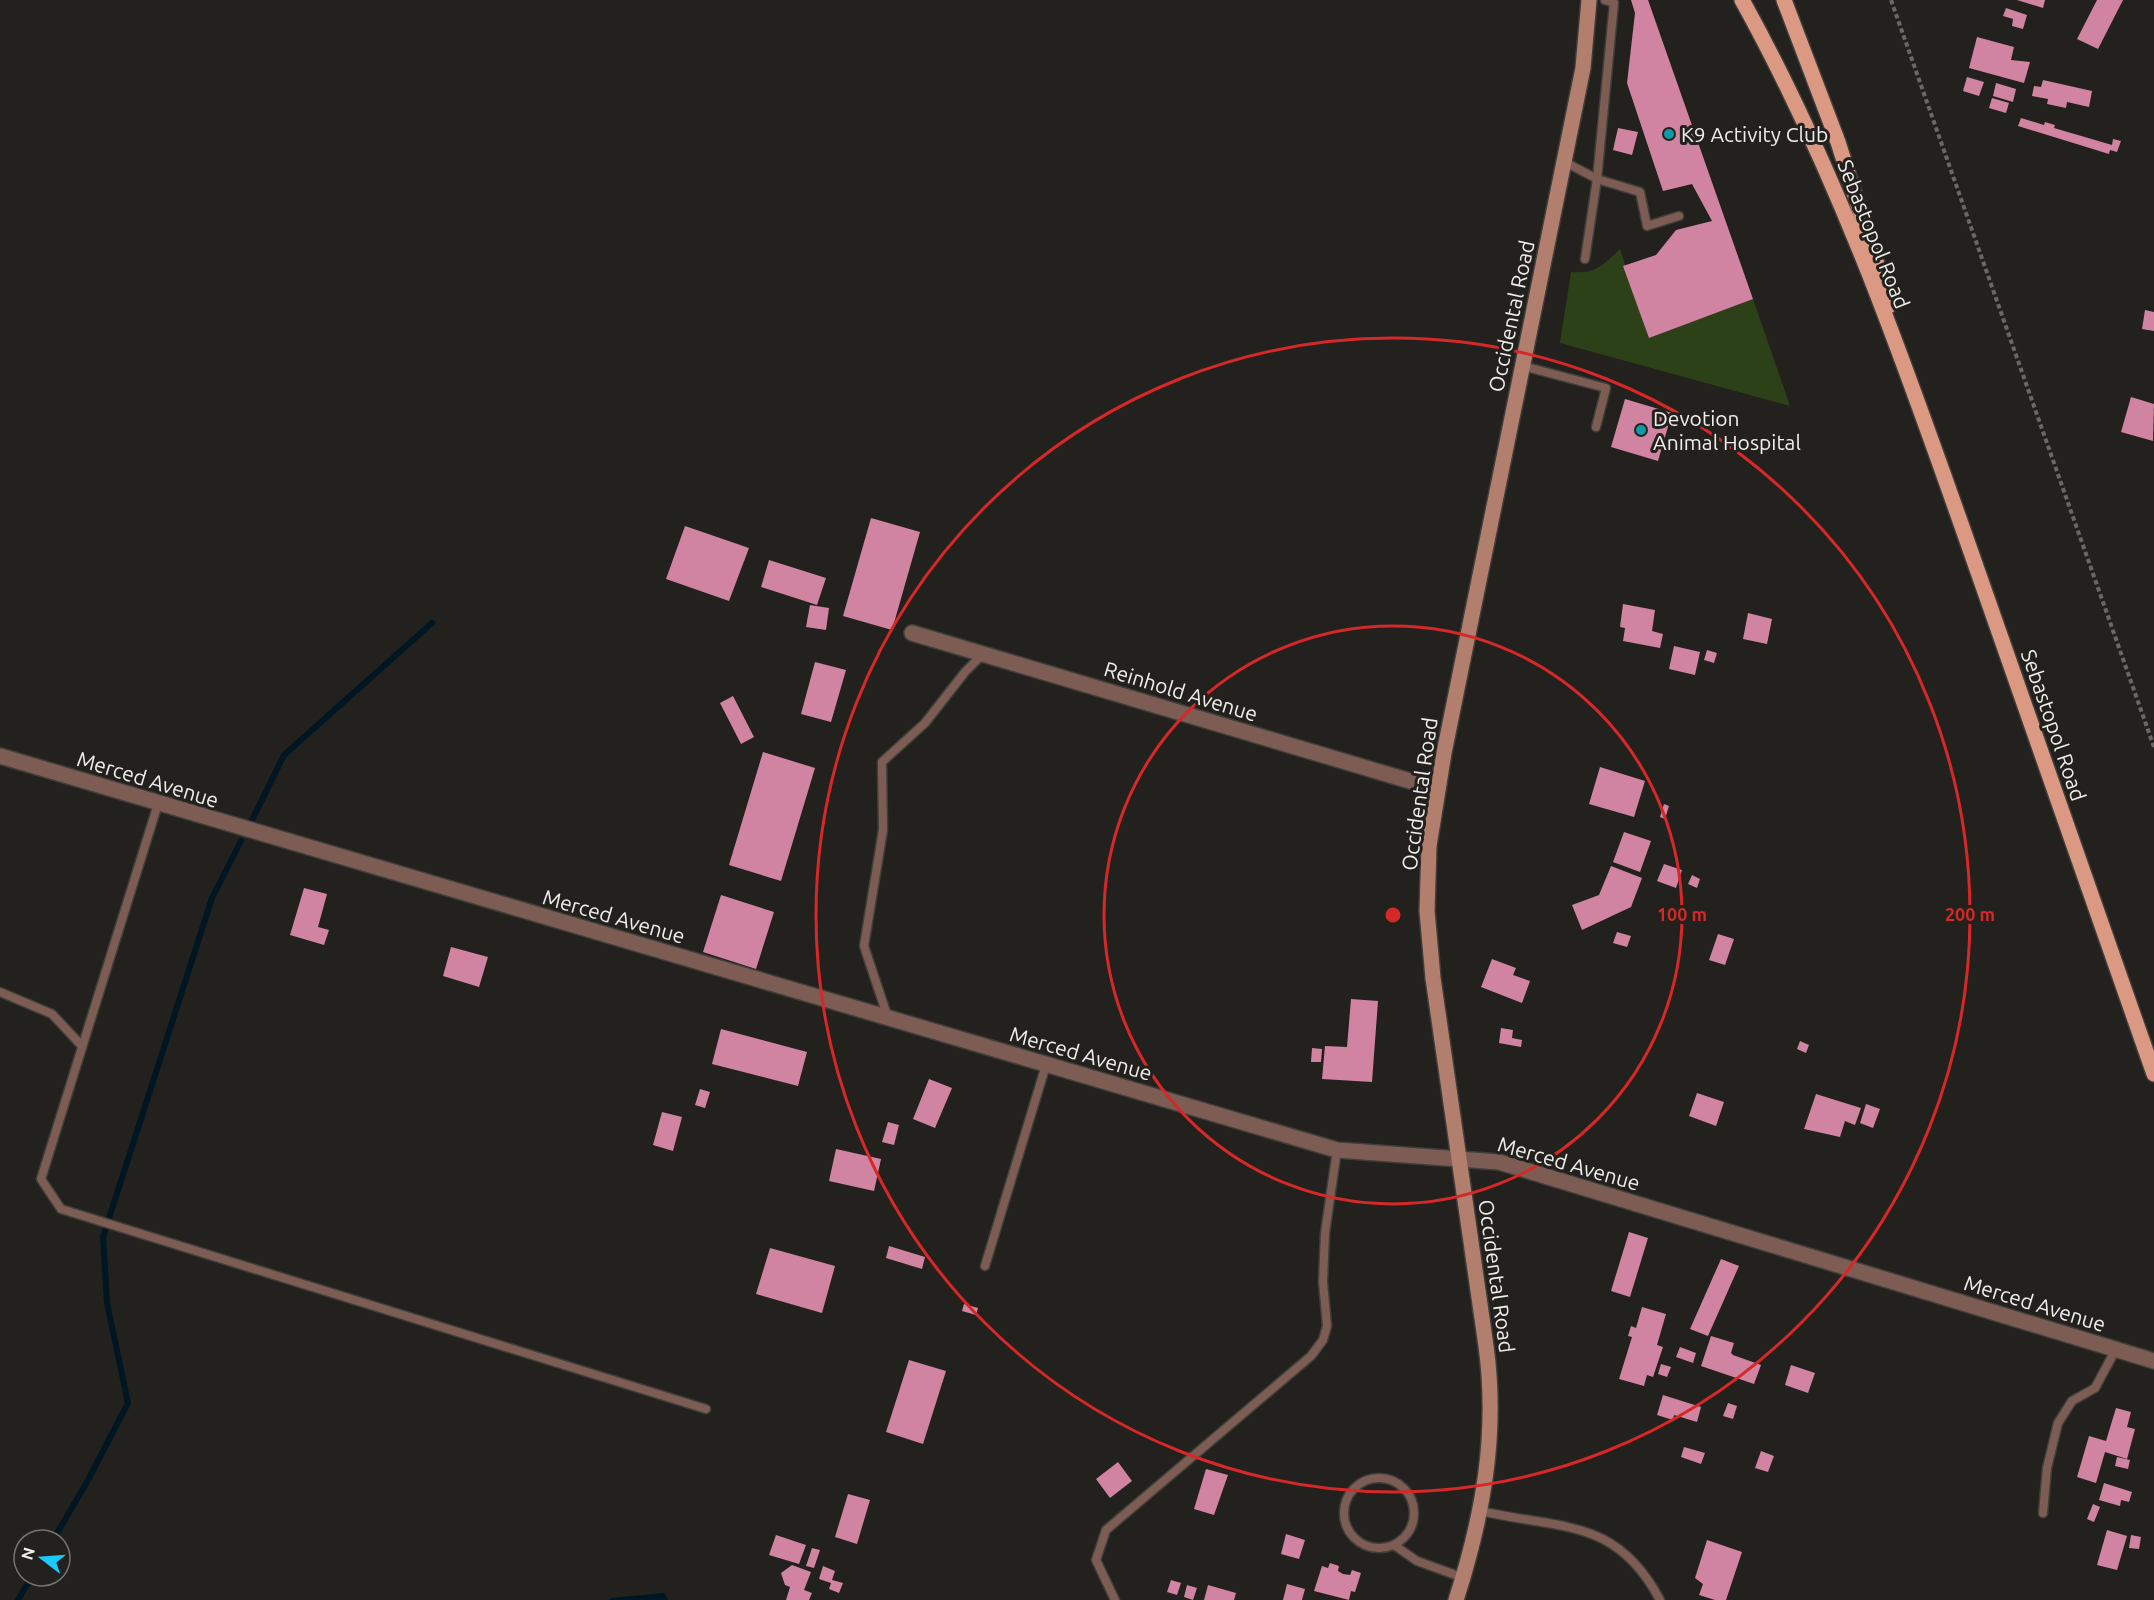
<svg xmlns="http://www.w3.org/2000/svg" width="2154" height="1600" font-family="Ubuntu,sans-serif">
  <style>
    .green { fill: #2d4119 }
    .water { fill: #001622 }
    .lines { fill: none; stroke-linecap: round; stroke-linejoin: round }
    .stream { stroke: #001622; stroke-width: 6 }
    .building { fill: #d184a1 }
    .lane-casing { stroke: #403e3a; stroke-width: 11 }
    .street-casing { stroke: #403e3a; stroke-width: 18 }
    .secondary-casing { stroke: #403e3a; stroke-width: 18 }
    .primary-casing { stroke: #403e3a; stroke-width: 18 }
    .path { stroke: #6a6864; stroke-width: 4; stroke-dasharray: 4.5 3; stroke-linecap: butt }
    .lane { stroke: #7d5d53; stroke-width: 8 }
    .street { stroke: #7d5d53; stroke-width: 15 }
    .secondary { stroke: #b27f6e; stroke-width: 15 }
    .primary { stroke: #db9984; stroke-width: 15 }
    .ring { fill: none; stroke: #d62828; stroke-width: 3 }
    .culture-dot { fill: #0f9aa8; stroke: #23211d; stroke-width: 2 }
    .labels { text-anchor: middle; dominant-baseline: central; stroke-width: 6; stroke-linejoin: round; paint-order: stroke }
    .poi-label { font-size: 21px; fill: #efeeeb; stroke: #23211d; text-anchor: start }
    .street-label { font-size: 21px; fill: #efeeeb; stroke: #23211d }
    .centre { fill: #d62828; stroke: #23211d; stroke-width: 3 }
    .ring-label { font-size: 18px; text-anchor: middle; font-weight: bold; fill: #d62828; stroke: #23211d; stroke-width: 6; stroke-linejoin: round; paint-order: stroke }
  </style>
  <rect width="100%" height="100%" fill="#23211d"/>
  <!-- green -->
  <path class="green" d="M1620 249 1649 338 1753 299 1790 406 1560 343 1571 272C1596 274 1602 266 1620 249Z"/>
  <!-- water -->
  <polygon class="water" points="664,1593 668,1600 608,1600 612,1598"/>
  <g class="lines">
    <!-- stream -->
    <g class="stream">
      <polyline points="251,822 284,755 432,623"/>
      <polyline points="53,1540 87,1482 128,1403 107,1303 103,1237 212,898 241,841"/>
      <polyline points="18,1600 32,1576"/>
    </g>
  </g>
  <!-- building -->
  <g class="building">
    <polygon points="1631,0 1648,0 1753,299 1649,338 1623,266 1656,255 1676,230 1712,221 1692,184 1663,191 1627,83 1635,13"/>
    <polygon points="2017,0 2045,0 2043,8"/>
    <polygon points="2097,0 2123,0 2098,49 2077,39"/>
    <polygon points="2006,8 2027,15 2023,29 2012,26 2013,19 2003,16"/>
    <polygon points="1977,37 2014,47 2011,60 2030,62 2024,83 1969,68"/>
    <polygon points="1967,77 1984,82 1979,96 1963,91"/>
    <polygon points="2043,80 2092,91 2089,107 2067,102 2066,108 2047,104 2048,99 2032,96 2034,86 2041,87"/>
    <polygon points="1996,83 2016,89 2013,102 1993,96"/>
    <polygon points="1992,98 2009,103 2006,113 1989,108"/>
    <polygon points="2021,118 2044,125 2045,122 2055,125 2054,128 2112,145 2113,139 2121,141 2117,152 2110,150 2109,154 2018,126"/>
    <polygon points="1618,128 1638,132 1632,155 1613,150"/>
    <polygon points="2145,310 2154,312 2154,331 2142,329"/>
    <polygon points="2131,397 2154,404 2153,441 2121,432"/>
    <polygon points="1625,399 1672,413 1658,461 1611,447"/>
    <polygon points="871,518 920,532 892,630 843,616"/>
    <polygon points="685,526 749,548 729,601 666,579"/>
    <polygon points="769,560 826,578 817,605 761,587"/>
    <polygon points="1623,604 1655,610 1652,631 1663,634 1660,648 1623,641 1625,628 1620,627"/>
    <polygon points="810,605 829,608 826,630 806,627"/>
    <polygon points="1748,613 1772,619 1767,644 1743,639"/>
    <polygon points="1674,646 1700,652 1695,675 1669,669"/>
    <polygon points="1707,650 1717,653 1714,663 1704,660"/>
    <polygon points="815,662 846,670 831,722 801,714"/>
    <polygon points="733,696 754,737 741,744 720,703"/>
    <polygon points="763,752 815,768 781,881 729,865"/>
    <polygon points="1600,767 1645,781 1634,817 1589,804"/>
    <polygon points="1664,804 1669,806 1665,819 1660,817"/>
    <polygon points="1624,832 1651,841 1640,872 1613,862"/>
    <polygon points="1664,864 1682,870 1676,888 1657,881"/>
    <polygon points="1611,866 1642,878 1631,907 1582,930 1572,905 1599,895"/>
    <polygon points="1692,875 1700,879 1697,888 1688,884"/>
    <polygon points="304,888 327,894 318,927 329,930 324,945 290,935"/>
    <polygon points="721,895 774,912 756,969 703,952"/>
    <polygon points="1617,932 1631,936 1627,947 1613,943"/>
    <polygon points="1718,934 1734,939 1725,965 1709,960"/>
    <polygon points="451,947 488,957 479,987 443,976"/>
    <polygon points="1492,959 1516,968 1513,975 1530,981 1522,1003 1481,987"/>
    <polygon points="1351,999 1378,1001 1372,1082 1322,1079 1325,1046 1347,1047"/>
    <polygon points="1501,1028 1513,1030 1512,1038 1522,1040 1521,1047 1499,1043"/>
    <polygon points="721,1029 807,1052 798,1086 712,1064"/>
    <polygon points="1800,1041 1809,1045 1806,1053 1797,1049"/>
    <polygon points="1312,1048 1322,1049 1321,1062 1311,1062"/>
    <polygon points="929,1079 952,1088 935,1128 913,1119"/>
    <polygon points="700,1089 710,1092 705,1108 695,1105"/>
    <polygon points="1697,1093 1724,1102 1716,1126 1689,1116"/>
    <polygon points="1816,1094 1861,1108 1855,1125 1845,1121 1840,1137 1804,1129"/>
    <polygon points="1866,1104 1880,1109 1873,1128 1860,1123"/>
    <polygon points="662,1112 682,1117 673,1151 653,1145"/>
    <polygon points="888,1122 899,1125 894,1145 882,1142"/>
    <polygon points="836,1149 881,1159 874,1191 829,1181"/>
    <polygon points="1629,1232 1648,1238 1630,1297 1611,1291"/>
    <polygon points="889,1246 925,1257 922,1269 886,1258"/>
    <polygon points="770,1248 835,1266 822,1313 756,1294"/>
    <polygon points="1721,1259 1739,1266 1708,1336 1690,1329"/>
    <polygon points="964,1304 978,1308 976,1315 962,1311"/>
    <polygon points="1642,1307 1666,1314 1657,1345 1663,1347 1653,1377 1647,1375 1644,1386 1619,1379 1632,1337 1628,1336 1631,1326 1636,1328"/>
    <polygon points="1711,1336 1734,1343 1731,1353 1733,1355 1761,1365 1754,1384 1701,1366"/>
    <polygon points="1680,1347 1696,1353 1693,1363 1676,1357"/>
    <polygon points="909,1360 946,1371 923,1444 886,1432"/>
    <polygon points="1661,1364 1671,1367 1667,1377 1658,1374"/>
    <polygon points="1791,1365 1815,1373 1808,1393 1785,1385"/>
    <polygon points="1663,1395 1701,1407 1697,1422 1674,1415 1673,1420 1657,1415"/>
    <polygon points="1728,1403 1737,1406 1733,1419 1723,1416"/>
    <polygon points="2116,1408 2131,1412 2127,1427 2135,1429 2127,1459 2105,1452 2096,1483 2077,1477 2089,1436 2106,1441"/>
    <polygon points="1684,1447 1705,1453 1701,1464 1681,1457"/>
    <polygon points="1761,1451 1774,1456 1768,1472 1755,1468"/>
    <polygon points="2117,1457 2130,1460 2128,1469 2115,1466"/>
    <polygon points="1118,1462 1132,1481 1110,1498 1096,1479"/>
    <polygon points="1206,1469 1228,1475 1214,1515 1194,1509"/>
    <polygon points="2104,1483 2132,1492 2129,1502 2121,1500 2120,1506 2099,1500"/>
    <polygon points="848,1494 870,1500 857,1544 835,1537"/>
    <polygon points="2093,1504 2100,1507 2094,1522 2087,1519"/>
    <polygon points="2107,1530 2127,1536 2117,1570 2097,1565"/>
    <polygon points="1286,1534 1305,1540 1299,1559 1281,1554"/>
    <polygon points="776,1535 806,1545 799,1564 769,1555"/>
    <polygon points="2131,1535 2141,1537 2139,1549 2129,1548"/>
    <polygon points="1707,1540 1742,1552 1726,1600 1715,1600 1699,1595 1703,1584 1695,1578"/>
    <polygon points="812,1548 820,1550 814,1568 806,1566"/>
    <polygon points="1330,1563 1339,1566 1338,1571 1343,1574 1350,1575 1352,1570 1361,1573 1355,1592 1351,1591 1349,1600 1314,1591 1322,1566 1328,1568"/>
    <polygon points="792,1565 811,1572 804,1590 812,1593 809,1600 786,1600 790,1587 785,1585 781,1573"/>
    <polygon points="823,1566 835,1571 832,1580 843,1583 839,1593 829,1589 831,1583 819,1579"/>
    <polygon points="1171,1580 1181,1583 1177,1595 1167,1592"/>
    <polygon points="1287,1584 1305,1589 1302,1600 1283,1600"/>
    <polygon points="1187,1585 1197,1588 1193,1600 1184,1597"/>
    <polygon points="1208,1585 1236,1593 1234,1600 1204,1600"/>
  </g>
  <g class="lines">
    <defs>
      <g id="lane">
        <polyline points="1565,162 1597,179 1640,192 1647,226 1679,216"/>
        <polyline points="1585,259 1597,179 1614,3 1605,0"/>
        <polyline points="1523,366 1606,388 1596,427"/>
        <polyline points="158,804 41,1179 61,1209 706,1409"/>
        <polyline points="0,992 52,1014 82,1046"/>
        <polyline points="888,1018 864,946 883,830 882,762 925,723 965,672 983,654"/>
        <polyline points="985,1266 1046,1065"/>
        <circle cx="1379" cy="1513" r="35"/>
        <path d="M1481 1511C1562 1530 1616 1517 1660 1600"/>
        <polyline points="2043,1513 2047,1468 2058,1423 2072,1401 2095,1388 2116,1349"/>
        <polyline points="1394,1545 1417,1561 1464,1578"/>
        <polyline points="1115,1600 1096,1560 1106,1530 1311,1356 1323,1340 1327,1326 1323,1282 1325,1233 1337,1150"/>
      </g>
      <g id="street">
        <polyline points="912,633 1437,789"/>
        <polyline points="0,756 1337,1150 1499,1162 2154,1361"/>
      </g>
      <path id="secondary" d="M1456 1600C1483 1516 1498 1434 1486 1346L1433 978 1427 911 1429 846 1444 753 1583 68 1589 0"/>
      <g id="primary">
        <path d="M1742 0C1839 175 1906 367 1972 555 2033 728 2093 901 2154 1074"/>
        <polyline points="1784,0 1838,142 1890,305"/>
      </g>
    </defs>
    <!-- lane casing -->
    <use href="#lane" class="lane-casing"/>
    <!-- street casing -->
    <use href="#street" class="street-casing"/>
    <!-- secondary casing -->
    <use href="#secondary" class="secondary-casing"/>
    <!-- primary casing -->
    <use href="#primary" class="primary-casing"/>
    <!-- path -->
    <polyline class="path" points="1891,0 2154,747"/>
    <!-- lane -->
    <use href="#lane" class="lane"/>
    <!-- street -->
    <use href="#street" class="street"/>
    <!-- secondary -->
    <use href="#secondary" class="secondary"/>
    <!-- primary -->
    <use href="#primary" class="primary"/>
  </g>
  <!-- distance rings -->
  <g class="ring">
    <circle cx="1393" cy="915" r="289"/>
    <circle cx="1393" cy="915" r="577"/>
  </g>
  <!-- markers -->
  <g class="culture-dot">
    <circle cx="1669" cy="134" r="6"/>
    <circle cx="1641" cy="430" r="6"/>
  </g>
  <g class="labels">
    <!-- poi labels -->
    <g class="poi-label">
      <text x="1681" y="134">K9 Activity Club</text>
      <text x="1653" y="418">Devotion<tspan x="1653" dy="24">Animal Hospital</tspan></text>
    </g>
    <!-- street labels -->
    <g class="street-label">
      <text transform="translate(1874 234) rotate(68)">Sebastopol Road</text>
      <text transform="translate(1511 316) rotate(-78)">Occidental Road</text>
      <text transform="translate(1181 691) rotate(17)">Reinhold Avenue</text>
      <text transform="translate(2054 725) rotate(71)">Sebastopol Road</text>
      <text transform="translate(148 779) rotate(17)">Merced Avenue</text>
      <text transform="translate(1419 794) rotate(-82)">Occidental Road</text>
      <text transform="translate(614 916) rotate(16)">Merced Avenue</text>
      <text transform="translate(1081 1053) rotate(16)">Merced Avenue</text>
      <text transform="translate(1569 1163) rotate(16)">Merced Avenue</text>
      <text transform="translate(1497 1276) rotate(82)">Occidental Road</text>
      <text transform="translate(2035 1303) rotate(17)">Merced Avenue</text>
    </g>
  </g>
  <circle cx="1393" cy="915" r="9" class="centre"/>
  <g class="ring-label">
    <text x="1682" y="921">100 m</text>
    <text x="1970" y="921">200 m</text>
  </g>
  <!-- north arrow -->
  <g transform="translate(42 1558) rotate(287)"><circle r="28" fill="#23211d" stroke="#75736f" stroke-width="1.5"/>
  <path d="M0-4.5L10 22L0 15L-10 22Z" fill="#1acafc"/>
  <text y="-9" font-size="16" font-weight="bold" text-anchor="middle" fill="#efeeeb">N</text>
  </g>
</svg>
